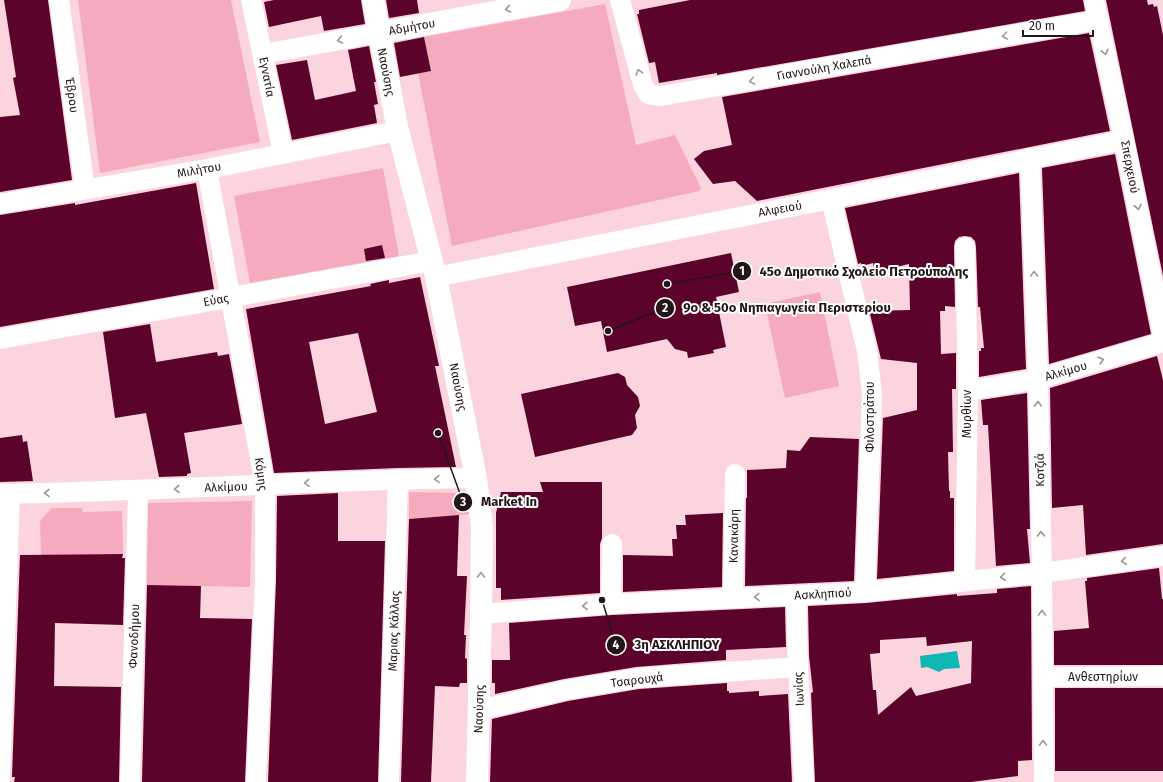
<svg xmlns="http://www.w3.org/2000/svg" width="1163" height="782" font-family="'Fira Sans',sans-serif">
  <style>
    .green { fill: #f5aabe }
    .water { fill: #10b8b3 }
    .building { fill: #5b032a; fill-rule: evenodd }
    .lines { fill: none; stroke-linecap: round; stroke-linejoin: round }
    .street { stroke: #fff; stroke-width: 20 }
    .secondary { stroke: #fff; stroke-width: 22 }
    .oneway { stroke: #9c9698 }
    .labels { text-anchor: middle; dominant-baseline: central; stroke-width: 4; stroke-linejoin: round; paint-order: stroke }
    .street-label { font-size: 12px; fill: #231619; stroke: #fff }
    .leader { fill: none; stroke: #231619; stroke-width: 1.5 }
    .callout-dot { fill: #231619; stroke: #fff; stroke-width: 1.5 }
    .mark-label { font-size: 12px; text-anchor: middle; font-weight: bold; fill: #fff }
    .callout-label { font-size: 13px; text-anchor: middle; font-weight: bold; fill: #231619; stroke: #fff; stroke-width: 4; stroke-linejoin: round; paint-order: stroke }
  </style>
  <rect width="100%" height="100%" fill="#fbd4dd"/>
  <!-- green -->
  <g class="green">
    <polygon points="78,0 231,0 260,142 100,173"/>
    <polygon points="605,4 636,145 675,135 701,188 699,191 452,246 418,73 431,71 424,37"/>
    <polygon points="383,168 399,256 250,283 234,196"/>
    <polygon points="820,292 839,386 785,398 765,304"/>
    <path d="M409 492 458 493C466 499 467 504 469 514L409 519Z"/>
    <polygon points="252,501 250,587 147,585 148,503"/>
    <polygon points="52,508 82,508 83,512 122,511 123,554 41,555 40,521"/>
  </g>
  <!-- water -->
  <polygon class="water" points="957,651 960,668 944,669 939,672 927,667 921,668 920,656"/>
  <!-- building -->
  <g class="building">
    <polygon points="4,0 48,0 72,180 0,192 0,117 20,115 13,78 16,77"/>
    <polygon points="274,0 361,0 365,24 324,31 321,16 269,27 264,2"/>
    <polygon points="386,0 417,0 419,13 389,18"/>
    <polygon points="690,0 1083,0 1085,11 717,75 717,73 659,83 655,62 649,63 637,14 639,14 639,10"/>
    <polygon points="1106,0 1147,0 1148,5 1153,4 1154,7 1157,6 1163,35 1163,276"/>
    <polygon points="1089,33 1110,131 757,201 735,181 713,184 694,159 704,151 732,145 722,97"/>
    <polygon points="424,37 431,71 400,77 394,43"/>
    <polygon points="369,46 376,82 374,82 378,104 374,105 377,123 292,140 276,65 307,60 315,100 356,91 348,50"/>
    <polygon points="1115,154 1151,334 1049,364 1042,168"/>
    <polygon points="1019,173 1026,369 979,377 979,351 981,351 981,348 984,348 980,307 978,307 976,247 975,241 971,237 965,236 959,237 955,241 954,247 955,307 945,306 945,311 940,311 941,354 956,353 956,389 952,389 953,452 948,452 949,491 950,491 950,498 954,498 954,571 877,579 883,418 917,410 917,363 881,359 870,314 871,314 871,311 910,310 909,264 875,272 873,263 862,266 861,263 858,264 845,208"/>
    <polygon points="196,183 214,289 0,327 0,215 75,203 75,205"/>
    <polygon points="382,245 385,258 366,261 364,249"/>
    <polygon points="731,253 739,292 716,297 726,347 713,350 714,353 688,358 687,352 675,349 667,339 607,352 601,321 575,326 567,287"/>
    <path d="M420 277 439 366H435L456 467 398 468 274 473 246 309 371 286 370 284 389 280V283ZM358 333 377 412 325 424 309 342Z"/>
    <polygon points="150,324 156,362 217,352 218,356 229,354 242,424 184,433 191,473 187,474 187,476 159,477 146,413 115,418 103,332"/>
    <polygon points="1157,356 1163,380 1163,544 1086,555 1083,505 1052,508 1050,388"/>
    <polygon points="618,373 625,377 627,385 638,397 640,406 635,415 637,428 632,435 535,457 521,394"/>
    <polygon points="1027,393 1030,529 1027,529 1030,563 996,566 988,425 983,425 981,400"/>
    <polygon points="22,435 23,442 27,441 33,481 0,482 0,438"/>
    <polygon points="810,437 859,439 854,581 745,586 746,498 747,498 747,470 786,468 787,450 800,451"/>
    <polygon points="540,482 602,482 602,538 600,544 600,593 501,600 501,588 496,588 496,513 501,492 543,492"/>
    <polygon points="338,493 338,541 385,541 378,782 268,782 276,580 277,496"/>
    <polygon points="723,513 722,587 623,592 623,555 673,556 672,539 677,539 676,525 686,525 685,515"/>
    <polygon points="459,515 457,576 467,576 464,635 466,635 465,658 467,659 467,683 460,683 459,687 435,686 431,782 401,782 409,519"/>
    <polygon points="123,554 122,558 125,558 123,625 55,623 54,686 121,687 119,782 14,782 15,777 12,777 20,555"/>
    <polygon points="1159,568 1162,599 1163,599 1163,665 1054,665 1054,631 1089,628 1085,581 1087,581 1087,578"/>
    <polygon points="147,585 201,586 200,618 252,619 245,782 142,782"/>
    <path d="M1031 586 1032 760 1018 761V776L971 782H815L811 693 813 692 809 656 808 606 866 603 957 594V596L997 593V589ZM926 637 927 646 972 641 971 683 916 696 911 687 878 715 876 690H873L870 654 880 653V640Z"/>
    <polygon points="785,607 786,647 726,650 726,660 636,667 564,679 495,694 495,683 492,683 492,660 510,660 509,623 612,615"/>
    <polygon points="727,683 727,691 729,691 729,693 759,691 759,696 788,694 792,782 490,782 492,719 568,701 639,689"/>
    <rect x="1055" y="688" width="108" height="83"/>
  </g>
  <g class="lines">
    <!-- street -->
    <g class="street">
      <polyline points="59,0 85,189"/>
      <polyline points="251,0 283,153"/>
      <polyline points="620,0 643,85 648,94 661,96 1098,20"/>
      <polyline points="1094,0 1124,140 1163,335"/>
      <polyline points="263,54 379,33"/>
      <polyline points="1030,158 1038,379 1042,573 1044,782"/>
      <polyline points="207,169 265,485 265,579 256,782"/>
      <polyline points="831,199 867,351 872,393 865,592"/>
      <polyline points="0,204 207,169 398,131"/>
      <polyline points="965,247 968,391 965,581"/>
      <polyline points="436,277 831,199 1124,140"/>
      <polyline points="0,339 432,261"/>
      <polyline points="968,391 1038,379 1163,342"/>
      <path d="M0 494C159 491 317 480 476 478"/>
      <polyline points="796,595 798,667 804,782"/>
      <polyline points="733,597 735,474"/>
      <polyline points="611,604 612,544"/>
      <polyline points="481,614 611,604 865,592 1042,573 1163,556"/>
      <polyline points="1043,677 1163,676"/>
      <polyline points="479,710 566,690 638,678 798,667"/>
      <polyline points="0,781 10,494"/>
      <polyline points="130,782 138,490"/>
      <polyline points="389,782 398,479"/>
    </g>
    <!-- secondary -->
    <g class="secondary">
      <polyline points="373,0 398,131 436,277 476,478 482,526 481,614 477,782"/>
      <polyline points="379,33 560,0"/>
    </g>
  </g>
  <!-- one-way arrows -->
  <defs><path id="oneway-chevron" d="M-2-3.5L2.5 0L-2 3.5" fill="none" stroke-width="1.6" stroke-linecap="round" stroke-linejoin="round"/></defs>
  <g class="oneway">
    <use href="#oneway-chevron" transform="translate(508 9) rotate(170)"/>
    <use href="#oneway-chevron" transform="translate(1005 36) rotate(170)"/>
    <use href="#oneway-chevron" transform="translate(340 40) rotate(170)"/>
    <use href="#oneway-chevron" transform="translate(1105 52) rotate(78)"/>
    <use href="#oneway-chevron" transform="translate(639 72) rotate(-105)"/>
    <use href="#oneway-chevron" transform="translate(752 81) rotate(170)"/>
    <use href="#oneway-chevron" transform="translate(1138 207) rotate(79)"/>
    <use href="#oneway-chevron" transform="translate(1034 274) rotate(-92)"/>
    <use href="#oneway-chevron" transform="translate(1101 360) rotate(-16)"/>
    <use href="#oneway-chevron" transform="translate(1038 404) rotate(-91)"/>
    <use href="#oneway-chevron" transform="translate(437 479) rotate(179)"/>
    <use href="#oneway-chevron" transform="translate(307 483) rotate(177)"/>
    <use href="#oneway-chevron" transform="translate(177 489) rotate(178)"/>
    <use href="#oneway-chevron" transform="translate(47 493) rotate(178)"/>
    <use href="#oneway-chevron" transform="translate(1041 534) rotate(-91)"/>
    <use href="#oneway-chevron" transform="translate(1124 561) rotate(172)"/>
    <use href="#oneway-chevron" transform="translate(481 575) rotate(-90)"/>
    <use href="#oneway-chevron" transform="translate(1003 577) rotate(174)"/>
    <use href="#oneway-chevron" transform="translate(757 597) rotate(178)"/>
    <use href="#oneway-chevron" transform="translate(585 606) rotate(177)"/>
    <use href="#oneway-chevron" transform="translate(1042 613) rotate(-90)"/>
    <use href="#oneway-chevron" transform="translate(1043 743) rotate(-91)"/>
  </g>
  <g class="labels">
    <!-- street labels -->
    <g class="street-label">
      <text transform="translate(412 27) rotate(-10)">Αδμήτου</text>
      <text transform="translate(824 68) rotate(-10)">Γιαννούλη Χαλεπά</text>
      <text transform="translate(386 72) rotate(79)">Ναούσης</text>
      <text transform="translate(267 77) rotate(79)">Εγνατία</text>
      <text transform="translate(72 95) rotate(82)">Έβρου</text>
      <text transform="translate(1130 167) rotate(79)">Σπερχειού</text>
      <text transform="translate(199 170) rotate(-10)">Μιλήτου</text>
      <text transform="translate(780 209) rotate(-10)">Αλφειού</text>
      <text transform="translate(216 300) rotate(-10)">Εύας</text>
      <text transform="translate(1066 371) rotate(-16)">Αλκίμου</text>
      <text transform="translate(458 387) rotate(79)">Ναούσης</text>
      <text transform="translate(967 414) rotate(-90)">Μυρθίων</text>
      <text transform="translate(870 417) rotate(-90)">Φιλοστράτου</text>
      <text transform="translate(1040 470) rotate(-91)">Κοτζιά</text>
      <text transform="translate(261 474) rotate(82)">Κόμης</text>
      <text transform="translate(226 487) rotate(-2)">Αλκίμου</text>
      <text transform="translate(734 536) rotate(-89)">Κανακάρη</text>
      <text transform="translate(823 594) rotate(-3)">Ασκληπιού</text>
      <text transform="translate(394 631) rotate(-88)">Μαριας Κάλλας</text>
      <text transform="translate(134 636) rotate(-88)">Φανοδήμου</text>
      <text x="1103" y="677">Ανθεστηρίων</text>
      <text transform="translate(637 680) rotate(-7)">Τσαρουχά</text>
      <text transform="translate(799 689) rotate(-93)">Ιωνίας</text>
      <text transform="translate(479 709) rotate(-88)">Ναούσης</text>
    </g>
  </g>
  <!-- callouts -->
  <path class="leader" d="M667 284L742 271M608 331L665 308M438 433L463 502M602 600L616 645"/>
  <g class="callout-dot">
    <circle cx="667" cy="284" r="4"/>
    <circle cx="608" cy="331" r="4"/>
    <circle cx="438" cy="433" r="4"/>
    <circle cx="602" cy="600" r="4"/>
    <circle cx="742" cy="271" r="10"/>
    <circle cx="665" cy="308" r="10"/>
    <circle cx="463" cy="502" r="10"/>
    <circle cx="616" cy="645" r="10"/>
  </g>
  <g class="mark-label">
    <text x="742" y="275">1</text>
    <text x="665" y="312">2</text>
    <text x="463" y="506">3</text>
    <text x="616" y="649">4</text>
  </g>
  <g class="callout-label">
    <text x="864" y="276">45ο Δημοτικό Σχολείο Πετρούπολης</text>
    <text x="787" y="312">9ο &amp; 50ο Νηπιαγωγεία Περιστερίου</text>
    <text x="509" y="506">Market In</text>
    <text x="677" y="649">3η ΑΣΚΛΗΠΙΟΥ</text>
  </g>
  <!-- scale -->
  <path d="M1023 30v6h70v-6" fill="none" stroke="#231619" stroke-width="2"/>
  <text x="1029" y="30" font-size="12" fill="#231619" stroke="#ffffff" stroke-width="3" paint-order="stroke">20 m</text>
</svg>
